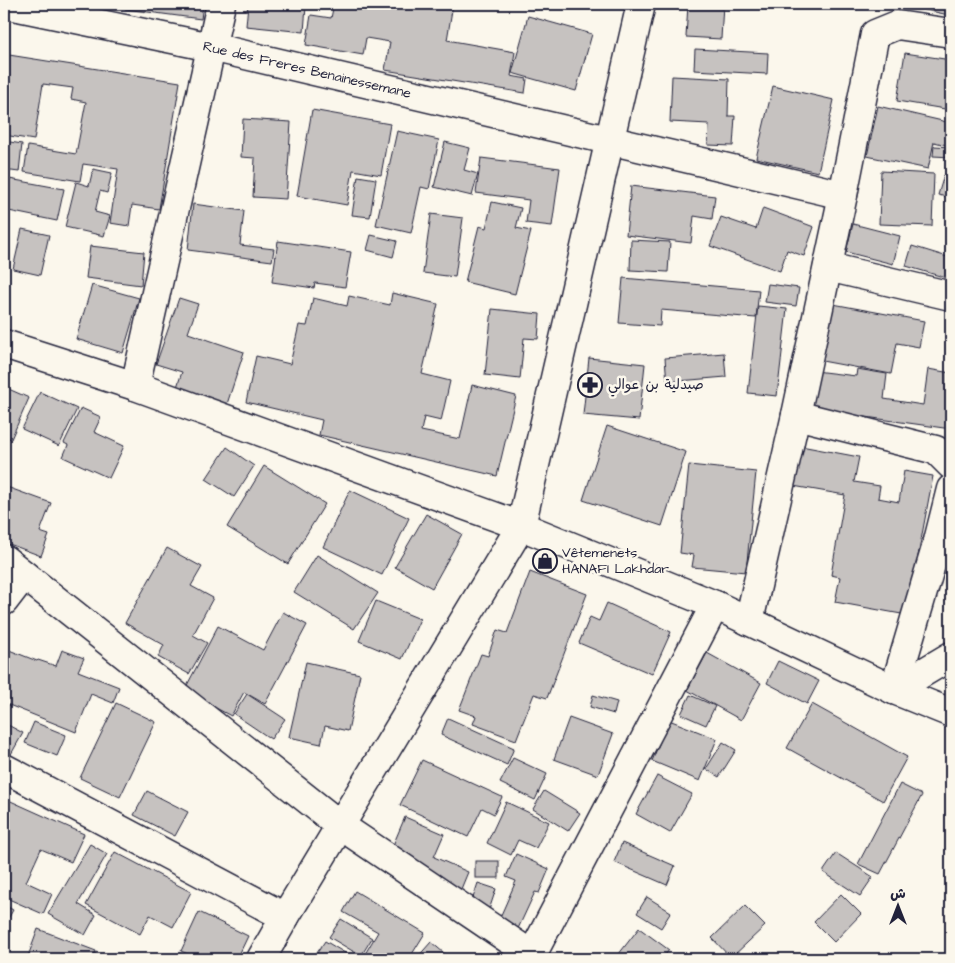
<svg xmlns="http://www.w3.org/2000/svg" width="955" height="963" font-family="'Architects Daughter','Playpen Sans Arabic',sans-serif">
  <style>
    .building { fill: #c6c2c0; stroke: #22223b }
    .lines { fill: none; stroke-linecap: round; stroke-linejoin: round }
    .minor-casing { stroke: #22223b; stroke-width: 31 }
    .major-casing { stroke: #22223b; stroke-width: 31 }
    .minor { stroke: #fbf7ec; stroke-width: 28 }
    .major { stroke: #fbf7ec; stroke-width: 28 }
    .labels { text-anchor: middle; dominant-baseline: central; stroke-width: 5; stroke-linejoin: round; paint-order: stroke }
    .street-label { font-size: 14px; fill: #22223b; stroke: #fbf7ec }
    .poi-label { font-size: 14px; fill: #22223b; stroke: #fbf7ec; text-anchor: start }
  </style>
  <rect width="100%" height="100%" fill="#fbf7ec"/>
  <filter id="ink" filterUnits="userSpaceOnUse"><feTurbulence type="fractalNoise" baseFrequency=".02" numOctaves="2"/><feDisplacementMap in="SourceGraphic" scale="10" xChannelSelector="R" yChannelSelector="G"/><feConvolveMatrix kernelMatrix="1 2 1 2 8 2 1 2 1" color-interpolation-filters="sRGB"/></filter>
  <g filter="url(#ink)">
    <!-- building -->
    <g class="building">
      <polygon points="126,4 203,4 201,19 125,9"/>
      <polygon points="248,4 324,4 324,8 306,6 304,32 246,26"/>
      <polygon points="334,4 453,4 447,40 515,52 511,76 527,79 525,93 385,70 390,42 366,38 363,55 306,45 311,15 331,18"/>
      <polygon points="688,4 723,4 721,39 686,37"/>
      <polygon points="897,4 951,4 951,5 949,15"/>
      <polygon points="528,16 592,34 576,91 512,73"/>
      <polygon points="695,49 768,53 767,74 694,70"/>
      <polygon points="905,53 951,60 951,110 897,101"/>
      <polygon points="9,55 180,82 159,209 132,205 129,226 110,223 118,169 83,164 80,181 24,172 28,146 76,154 86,102 71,99 73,88 43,84 34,140 4,135 4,89"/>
      <polygon points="672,76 729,79 728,116 735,116 733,146 708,145 709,124 670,122"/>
      <polygon points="773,86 834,100 818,172 756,158"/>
      <polygon points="878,106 951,123 951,146 934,142 928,169 867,156"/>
      <polygon points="312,110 390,124 381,175 353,170 347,205 297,196"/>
      <polygon points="243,119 291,122 286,199 253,197 255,158 241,157"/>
      <polygon points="397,131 439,140 429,189 421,187 411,233 376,225"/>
      <polygon points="4,141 22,144 19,172 4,170"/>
      <polygon points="445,142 470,148 464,170 478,174 472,196 434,187"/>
      <polygon points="934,146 951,147 951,157 933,156"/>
      <polygon points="481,158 560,168 552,226 526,223 529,200 476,193"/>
      <polygon points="93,169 112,173 107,193 100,191 95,212 110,216 104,236 65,227 76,182 89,186"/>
      <polygon points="881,171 934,174 932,226 879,224"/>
      <polygon points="944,175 951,176 951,198 938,195"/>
      <polygon points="358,176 376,179 370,217 352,215"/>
      <polygon points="4,178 64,189 57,221 4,210"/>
      <polygon points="631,186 715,196 712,219 694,216 691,243 626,235"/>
      <polygon points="492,202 521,208 516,228 531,231 515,294 465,282 479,226 486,228"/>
      <polygon points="193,204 244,211 240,245 274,249 272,261 188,250"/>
      <polygon points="763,208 814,227 804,256 787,250 780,271 710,246 721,217 756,229"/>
      <polygon points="431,214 463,218 455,277 423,273"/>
      <polygon points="853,224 900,236 893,264 846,252"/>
      <polygon points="22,229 49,235 40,275 13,269"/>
      <polygon points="371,235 397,241 393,257 367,250"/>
      <polygon points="631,240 670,242 668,272 630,270"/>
      <polygon points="278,241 351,252 345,287 315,283 314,288 272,282"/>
      <polygon points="90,246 144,252 141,285 86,278"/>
      <polygon points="912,246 951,258 950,279 906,266"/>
      <polygon points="623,278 759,290 756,318 661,310 660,326 619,323"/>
      <polygon points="768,284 799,288 796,306 765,302"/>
      <polygon points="92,285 139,298 123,353 76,339"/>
      <polygon points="392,293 438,304 422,374 450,381 441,421 424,417 421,431 460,439 472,385 516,396 497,476 319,435 322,420 246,402 256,356 290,364 299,325 307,326 313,298 347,306 349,296 390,305"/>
      <polygon points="179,298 198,304 188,333 244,352 227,404 177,387 182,372 156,364"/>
      <polygon points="833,304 924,321 919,347 897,343 891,374 822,361"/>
      <polygon points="758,306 787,309 777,396 748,393"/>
      <polygon points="492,309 540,314 538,339 524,338 520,379 485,375"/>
      <polygon points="724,353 726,377 667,382 665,358"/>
      <polygon points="589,358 645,364 639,420 583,415"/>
      <polygon points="857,369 887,374 884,399 923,405 928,369 951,373 951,429 809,409 815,371 856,376"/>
      <polygon points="4,387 29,398 11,439 4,436"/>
      <polygon points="40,392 77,409 59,446 22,429"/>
      <polygon points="81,408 101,417 94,432 124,446 109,478 63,457 68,445 64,443"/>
      <polygon points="607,426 686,452 662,526 583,500"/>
      <polygon points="801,446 859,457 854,482 880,486 878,498 899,502 904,471 933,476 907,615 835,602 840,577 831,575 845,495 793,486"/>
      <polygon points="227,447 254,466 234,497 206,479"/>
      <polygon points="689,465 756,472 746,572 692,567 694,555 680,553"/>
      <polygon points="264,466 325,504 288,564 227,527"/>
      <polygon points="4,486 51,503 40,532 49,535 41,556 4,542"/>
      <polygon points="350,490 409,518 382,575 323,547"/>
      <polygon points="426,514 462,534 432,588 395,567"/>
      <polygon points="167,548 202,567 191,586 213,598 193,635 207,643 189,674 158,657 164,645 125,623"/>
      <polygon points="317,555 378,593 354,629 294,592"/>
      <polygon points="530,572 587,594 547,698 534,694 516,740 473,724 476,716 459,710 481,654 488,656 497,630 507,633"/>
      <polygon points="376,601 420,619 402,659 359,641"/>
      <polygon points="607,603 671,632 652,674 579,643 590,617 599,621"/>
      <polygon points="283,612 307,625 265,704 244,692 231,716 184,691 218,626 263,650"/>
      <polygon points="4,648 37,661 38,660 56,666 62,650 84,658 78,671 119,687 113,703 91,694 76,732 4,703"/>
      <polygon points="707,653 761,683 741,720 687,690"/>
      <polygon points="778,661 819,681 807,704 767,683"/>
      <polygon points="306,662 360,674 348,731 325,726 321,744 289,737"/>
      <polygon points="247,694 285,719 271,739 234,714"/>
      <polygon points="593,695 617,702 614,714 590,707"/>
      <polygon points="690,695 715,706 706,725 681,714"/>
      <polygon points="116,703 156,722 120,797 80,778"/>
      <polygon points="812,704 907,757 883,801 787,748"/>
      <polygon points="448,718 514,748 507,765 441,735"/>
      <polygon points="569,718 613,734 598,775 554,759"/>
      <polygon points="669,720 717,739 700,781 652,761"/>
      <polygon points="34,722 66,735 57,756 25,743"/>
      <polygon points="4,723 23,733 10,756 4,753"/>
      <polygon points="723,742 736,750 719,777 706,769"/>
      <polygon points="513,758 547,774 535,800 500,783"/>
      <polygon points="422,760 502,797 494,814 482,808 468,837 400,805"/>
      <polygon points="657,776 692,794 670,833 636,814"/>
      <polygon points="900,784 922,795 880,874 858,864"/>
      <polygon points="147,791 188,812 175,836 134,815"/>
      <polygon points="544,791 580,813 568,831 533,809"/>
      <polygon points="4,798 84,834 71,862 41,849 26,882 52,894 43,914 4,897"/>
      <polygon points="506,802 549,822 536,848 518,840 511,855 487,843"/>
      <polygon points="405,817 444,834 434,857 468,872 461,889 388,857"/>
      <polygon points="622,843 675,866 667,885 614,862"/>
      <polygon points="90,844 107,854 78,904 96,915 85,935 48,914"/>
      <polygon points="115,852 191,892 173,927 150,915 140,934 86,905"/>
      <polygon points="836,853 873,877 860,896 823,872"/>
      <polygon points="516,854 549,869 539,893 535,892 516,933 497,924 516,881 506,877"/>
      <rect x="475" y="861" width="24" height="17"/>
      <polygon points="478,883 496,889 488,913 470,907"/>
      <polygon points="355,891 425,933 409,959 362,959 378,932 343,912"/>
      <polygon points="841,894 861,914 834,942 814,922"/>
      <polygon points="647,897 671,912 661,928 637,913"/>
      <polygon points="4,905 13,910 4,926"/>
      <polygon points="745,906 765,926 731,958 712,938"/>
      <polygon points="199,912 248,936 237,959 199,959 181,951"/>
      <polygon points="341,919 372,938 361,956 329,937"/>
      <polygon points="639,928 669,950 662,959 615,959"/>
      <polygon points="38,929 96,951 93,959 27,959"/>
      <polygon points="325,941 355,959 320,959 315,956"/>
      <polygon points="431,942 451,959 416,959"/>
    </g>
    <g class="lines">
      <defs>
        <g id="minor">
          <polyline points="4,4 211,47 843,195 796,415 749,621"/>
          <polyline points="843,195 875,34 897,25 951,33"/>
          <polyline points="828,267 951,296"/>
          <polyline points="4,344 135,386 521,526 285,917 4,768"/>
          <polyline points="135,386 221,4"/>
          <polyline points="796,415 936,450 951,465"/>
          <polyline points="4,559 341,826 532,955 715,605"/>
          <polyline points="4,601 24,575"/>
          <polyline points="894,690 938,541 951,489"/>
          <polyline points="894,690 951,656"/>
          <polyline points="261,959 285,917"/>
        </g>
        <polyline id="major" points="641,4 521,526 715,605 894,690 951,713"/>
      </defs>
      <!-- minor casing -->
      <use href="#minor" class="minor-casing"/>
      <!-- major casing -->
      <use href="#major" class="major-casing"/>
      <!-- minor -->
      <use href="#minor" class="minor"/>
      <!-- major -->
      <use href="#major" class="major"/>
    </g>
  </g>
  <!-- icons -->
  <defs>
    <symbol id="pharmacy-ring" viewBox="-11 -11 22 22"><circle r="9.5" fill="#fbf7ec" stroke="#22223b" stroke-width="1.5"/><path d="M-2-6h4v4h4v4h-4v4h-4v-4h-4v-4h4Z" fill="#22223b"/></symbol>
    <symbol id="shop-ring" viewBox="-11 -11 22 22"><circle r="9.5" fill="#fbf7ec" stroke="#22223b" stroke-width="1.5"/><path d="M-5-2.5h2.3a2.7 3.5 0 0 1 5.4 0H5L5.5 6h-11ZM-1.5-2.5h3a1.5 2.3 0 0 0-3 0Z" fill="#22223b"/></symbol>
  </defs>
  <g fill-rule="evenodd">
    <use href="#pharmacy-ring" x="576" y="371" width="28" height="28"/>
    <use href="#shop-ring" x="531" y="547" width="28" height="28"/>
  </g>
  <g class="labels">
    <!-- street labels -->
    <g class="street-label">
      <text transform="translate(307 70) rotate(13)">Rue des Freres Benainessemane</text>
    </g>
    <!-- poi labels -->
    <g class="poi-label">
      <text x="608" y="385">صيدلية بن عوالي</text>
      <text x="562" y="553">Vêtemenets<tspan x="562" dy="16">HANAFI Lakhdar</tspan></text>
    </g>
  </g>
  <!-- margin -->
  <rect width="955" height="963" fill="none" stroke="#fbf7ec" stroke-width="20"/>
  <rect x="10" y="10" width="935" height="943" fill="none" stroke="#22223b" stroke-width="2" filter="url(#ink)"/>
  <!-- north arrow -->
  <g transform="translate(898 906)" stroke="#fbf7ec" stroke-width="4" paint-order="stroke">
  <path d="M0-4L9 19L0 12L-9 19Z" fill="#22223b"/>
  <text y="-8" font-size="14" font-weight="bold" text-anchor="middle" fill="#22223b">ش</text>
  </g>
</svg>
